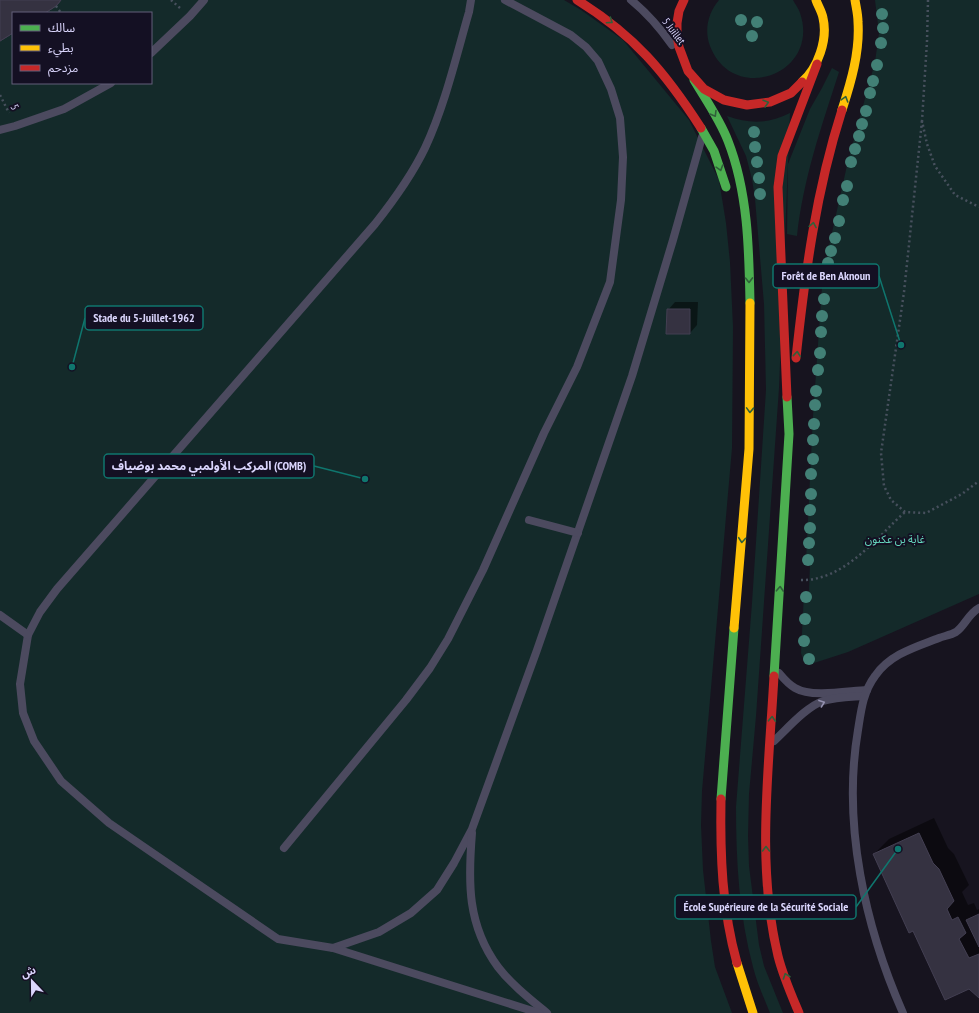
<svg xmlns="http://www.w3.org/2000/svg" width="979" height="1013" font-family="'PT Sans Narrow','Noto Sans Arabic',sans-serif">
  <style>
    .green { fill: #142a2a; fill-rule: evenodd }
    .shadow { fill: #0007 }
    .building { fill: #353241; stroke: #433f52 }
    .lines { fill: none; stroke-linecap: round; stroke-linejoin: round }
    .path { stroke: #47505d; stroke-width: 2.5; stroke-dasharray: 2 3; stroke-linecap: butt }
    .lane { stroke: #4c4a5f; stroke-width: 8 }
    .fast { stroke: #4caf50; stroke-width: 9 }
    .slow { stroke: #ffc107; stroke-width: 9 }
    .jam { stroke: #c62828; stroke-width: 9 }
    .tree { fill: #428076 }
    .oneway { stroke: #30603a }
    .oneway2 { stroke: #9390ae }
    .labels { text-anchor: middle; dominant-baseline: central; stroke-width: 4; stroke-linejoin: round; paint-order: stroke }
    .street-label { font-size: 11px; fill: #dad5fc; stroke: #141023 }
    .park-label { font-size: 11px; fill: #65d8be; stroke: #141023 }
    .leader { fill: none; stroke: #0f766e; stroke-width: 1.5 }
    .callout-dot { fill: #0f766e; stroke: #141023; stroke-width: 1.5 }
    .callout { fill: #141023; stroke: #0f766e; stroke-width: 1.5 }
    .callout-label { font-size: 12px; text-anchor: middle; font-weight: bold; fill: #dad5fc }
  </style>
  <rect width="100%" height="100%" fill="#17141f"/>
  <!-- green -->
  <g class="green">
    <path d="M0 0H564L581 10 623 40 689 120 719 180 726 223 730 262 733 327 732 448 702 791 701 825 703 870 711 941 715 967 732 1013H0ZM13 13H151V83H13Z"/>
    <path d="M719 0H793C795 4 799 9 800 13 821 74 733 106 710 46 704 30 708 13 719 0Z"/>
    <path d="M875 0H979V594L848 652 814 663C807 663 803 661 801 653L804 593 809 591 810 564 806 562 813 416 823 273 848 161 875 62 879 33Z"/>
    <path d="M832 68 839 72C822 125 803 179 797 236L787 234 788 164 810 109 822 88Z"/>
    <path d="M790 113 779 388 756 716 749 794 748 836 749 866 759 945 764 966 783 1013H770C764 998 757 983 753 967 739 915 736 861 736 807L752 603 766 390 764 304 755 199 752 179 746 156 727 116C750 124 768 124 790 113Z"/>
  </g>
  <!-- shadow -->
  <g class="shadow">
    <polygon points="675,302 698,302 697,325 690,333 668,310"/>
    <polygon points="934,818 948,848 954,854 969,885 962,892 968,905 974,903 977,910 979,909 979,997 913,930 874,854 889,839"/>
  </g>
  <!-- building -->
  <g class="building">
    <polygon points="0,0 61,0 56,6 45,13 13,13 13,33 0,41"/>
    <polygon points="0,0 61,0 56,6 45,13 13,13 13,33 0,41"/>
    <polygon points="667,309 690,309 690,334 666,334"/>
    <polygon points="919,833 933,863 939,869 954,901 947,909 952,920 958,917 966,933 959,939 969,958 979,954 979,998 969,989 945,1000 913,931 909,933 873,854"/>
    <polygon points="979,914 979,947 966,920"/>
  </g>
  <g class="lines">
    <!-- path -->
    <g class="path">
      <polyline points="171,0 180,8"/>
      <polyline points="928,0 927,41 922,121 927,144 935,166 955,195 979,207"/>
      <polyline points="56,6 61,13"/>
      <polyline points="0,95 9,113"/>
      <polyline points="922,121 904,292 881,453 884,486 891,500 905,512 926,513 962,494 979,481"/>
      <path d="M801 580C844 581 876 538 905 512"/>
    </g>
    <!-- lane -->
    <g class="lane">
      <path d="M471 0 469 12C456 57 445 105 425 148 412 175 394 200 375 224L57 589 40 612 28 635 20 684 23 713 34 741 61 781 109 823 278 939 333 948 379 932 411 913 437 890 454 863 472 829 537 650 632 376 673 240 702 137"/>
      <path d="M631 0C647 13 660 28 672 45"/>
      <polyline points="151,53 190,16 204,0"/>
      <polyline points="0,130 15,126 64,109 111,83"/>
      <polyline points="529,520 578,533"/>
      <polyline points="0,615 28,635"/>
      <path d="M779 673C784 679 788 684 795 688 812 698 847 691 867 690"/>
      <path d="M774 741C788 728 806 707 823 701 836 697 851 697 864 696"/>
      <path d="M472 833C468 882 467 925 498 967 511 984 530 999 547 1013"/>
      <polyline points="284,848 406,700 430,668 448,639 483,570 544,433 577,367 610,282 621,200 623,157 620,118 611,89 598,61 586,47 571,35 505,0"/>
      <polyline points="333,948 539,1013"/>
      <path d="M903 1013C865 927 842 824 858 730 861 711 863 692 875 676 890 654 916 647 939 638 944 636 951 635 956 632 965 626 968 614 979 608"/>
    </g>
    <!-- fast -->
    <g class="fast">
      <path d="M694 80C706 100 720 120 728 141 748 192 749 249 750 303"/>
      <polyline points="701,128 714,151 726,187"/>
      <polyline points="774,676 789,434 787,397"/>
      <polyline points="721,799 734,628"/>
    </g>
    <!-- slow -->
    <g class="slow">
      <path d="M802 82C818 68 828 39 823 18 822 12 818 6 816 0"/>
      <path d="M842 110C851 82 860 52 858 22 858 14 856 7 855 0"/>
      <polyline points="734,628 749,449 750,303"/>
      <polyline points="737,963 753,1013"/>
    </g>
    <!-- jam -->
    <g class="jam">
      <path d="M577 0C634 35 665 72 701 128"/>
      <polyline points="684,0 679,11 677,23 677,35 679,47 688,71 704,89 724,100 747,105 770,102 791,93 802,82"/>
      <path d="M796 358C805 274 816 191 842 110"/>
      <polyline points="787,397 778,187 782,156 817,64"/>
      <path d="M774 676C769 768 756 865 778 956 783 976 791 994 799 1013"/>
      <path d="M721 799C720 854 722 910 737 963"/>
    </g>
  </g>
  <!-- trees -->
  <g class="tree">
    <circle cx="882" cy="14" r="6"/>
    <circle cx="741" cy="20" r="6"/>
    <circle cx="757" cy="22" r="6"/>
    <circle cx="883" cy="28" r="6"/>
    <circle cx="752" cy="36" r="6"/>
    <circle cx="881" cy="43" r="6"/>
    <circle cx="877" cy="65" r="6"/>
    <circle cx="873" cy="81" r="6"/>
    <circle cx="870" cy="93" r="6"/>
    <circle cx="866" cy="111" r="6"/>
    <circle cx="862" cy="124" r="6"/>
    <circle cx="754" cy="132" r="6"/>
    <circle cx="859" cy="136" r="6"/>
    <circle cx="755" cy="147" r="6"/>
    <circle cx="855" cy="149" r="6"/>
    <circle cx="757" cy="162" r="6"/>
    <circle cx="851" cy="162" r="6"/>
    <circle cx="759" cy="178" r="6"/>
    <circle cx="847" cy="186" r="6"/>
    <circle cx="760" cy="194" r="6"/>
    <circle cx="843" cy="200" r="6"/>
    <circle cx="839" cy="221" r="6"/>
    <circle cx="835" cy="238" r="6"/>
    <circle cx="831" cy="251" r="6"/>
    <circle cx="828" cy="263" r="6"/>
    <circle cx="824" cy="299" r="6"/>
    <circle cx="822" cy="316" r="6"/>
    <circle cx="821" cy="332" r="6"/>
    <circle cx="820" cy="353" r="6"/>
    <circle cx="818" cy="370" r="6"/>
    <circle cx="816" cy="391" r="6"/>
    <circle cx="815" cy="405" r="6"/>
    <circle cx="814" cy="424" r="6"/>
    <circle cx="813" cy="440" r="6"/>
    <circle cx="813" cy="459" r="6"/>
    <circle cx="811" cy="474" r="6"/>
    <circle cx="811" cy="494" r="6"/>
    <circle cx="810" cy="510" r="6"/>
    <circle cx="810" cy="528" r="6"/>
    <circle cx="809" cy="543" r="6"/>
    <circle cx="808" cy="560" r="6"/>
    <circle cx="806" cy="597" r="6"/>
    <circle cx="805" cy="619" r="6"/>
    <circle cx="804" cy="641" r="6"/>
    <circle cx="809" cy="659" r="6"/>
  </g>
  <!-- one-way arrows -->
  <defs><path id="oneway-chevron" d="M-2-3.5L2.5 0L-2 3.5" fill="none" stroke-width="1.6" stroke-linecap="round" stroke-linejoin="round"/></defs>
  <g class="oneway">
    <use href="#oneway-chevron" transform="translate(610 21) rotate(34)"/>
    <use href="#oneway-chevron" transform="translate(845 99) rotate(-73)"/>
    <use href="#oneway-chevron" transform="translate(766 103) rotate(-16)"/>
    <use href="#oneway-chevron" transform="translate(714 114) rotate(59)"/>
    <use href="#oneway-chevron" transform="translate(720 168) rotate(73)"/>
    <use href="#oneway-chevron" transform="translate(813 225) rotate(-80)"/>
    <use href="#oneway-chevron" transform="translate(749 280) rotate(89)"/>
    <use href="#oneway-chevron" transform="translate(797 354) rotate(-84)"/>
    <use href="#oneway-chevron" transform="translate(750 410) rotate(92)"/>
    <use href="#oneway-chevron" transform="translate(742 540) rotate(95)"/>
    <use href="#oneway-chevron" transform="translate(780 589) rotate(-87)"/>
    <use href="#oneway-chevron" transform="translate(772 719) rotate(-87)"/>
    <use href="#oneway-chevron" transform="translate(766 849) rotate(-90)"/>
    <use href="#oneway-chevron" transform="translate(786 976) rotate(-109)"/>
  </g>
  <use class="oneway2" href="#oneway-chevron" transform="translate(822 703) rotate(-20)"/>
  <g class="labels">
    <!-- street labels -->
    <g class="street-label">
      <text transform="translate(674 31) rotate(53)">5 Juillet</text>
      <text transform="translate(15 107) rotate(65)">5</text>
    </g>
    <!-- park labels -->
    <g class="park-label">
      <text x="895" y="539">غابة بن عكنون</text>
    </g>
  </g>
  <!-- callouts -->
  <path class="leader" d="M901 345L879 276M72 367L85 318M365 479L314 466M898 849L856 907"/>
  <g class="callout-dot">
    <circle cx="901" cy="345" r="4"/>
    <circle cx="72" cy="367" r="4"/>
    <circle cx="365" cy="479" r="4"/>
    <circle cx="898" cy="849" r="4"/>
  </g>
  <g class="callout">
    <rect x="773" y="264" width="106" height="24" rx="4"/>
    <rect x="85" y="306" width="118" height="24" rx="4"/>
    <rect x="104" y="454" width="210" height="24" rx="4"/>
    <rect x="675" y="895" width="181" height="24" rx="4"/>
  </g>
  <g class="callout-label">
    <text x="826" y="280">Forêt de Ben Aknoun</text>
    <text x="144" y="322">Stade du 5-Juillet-1962</text>
    <text x="209" y="470">المركب الأولمبي محمد بوضياف (COMB)</text>
    <text x="766" y="911">École Supérieure de la Sécurité Sociale</text>
  </g>
  <!-- legend -->
  <rect x="12" y="12" width="140" height="72" fill="#141023" stroke="#635f7a"/>
  <rect x="20" y="25" width="20" height="6" fill="#4caf50" stroke="#635f7a"/>
  <text x="48" y="32" font-size="12" fill="#dad5fc">سالك</text>
  <rect x="20" y="45" width="20" height="6" fill="#ffc107" stroke="#635f7a"/>
  <text x="48" y="52" font-size="12" fill="#dad5fc">بطيء</text>
  <rect x="20" y="65" width="20" height="6" fill="#c62828" stroke="#635f7a"/>
  <text x="48" y="72" font-size="12" fill="#dad5fc">مزدحم</text>
  <!-- north arrow -->
  <g transform="translate(32 981) rotate(338)" stroke="#141023" stroke-width="3" paint-order="stroke">
  <path d="M0-3L7 15L0 10L-7 15Z" fill="#dad5fc"/>
  <text y="-6" font-size="11" font-weight="bold" text-anchor="middle" fill="#dad5fc">ش</text>
  </g>
</svg>
